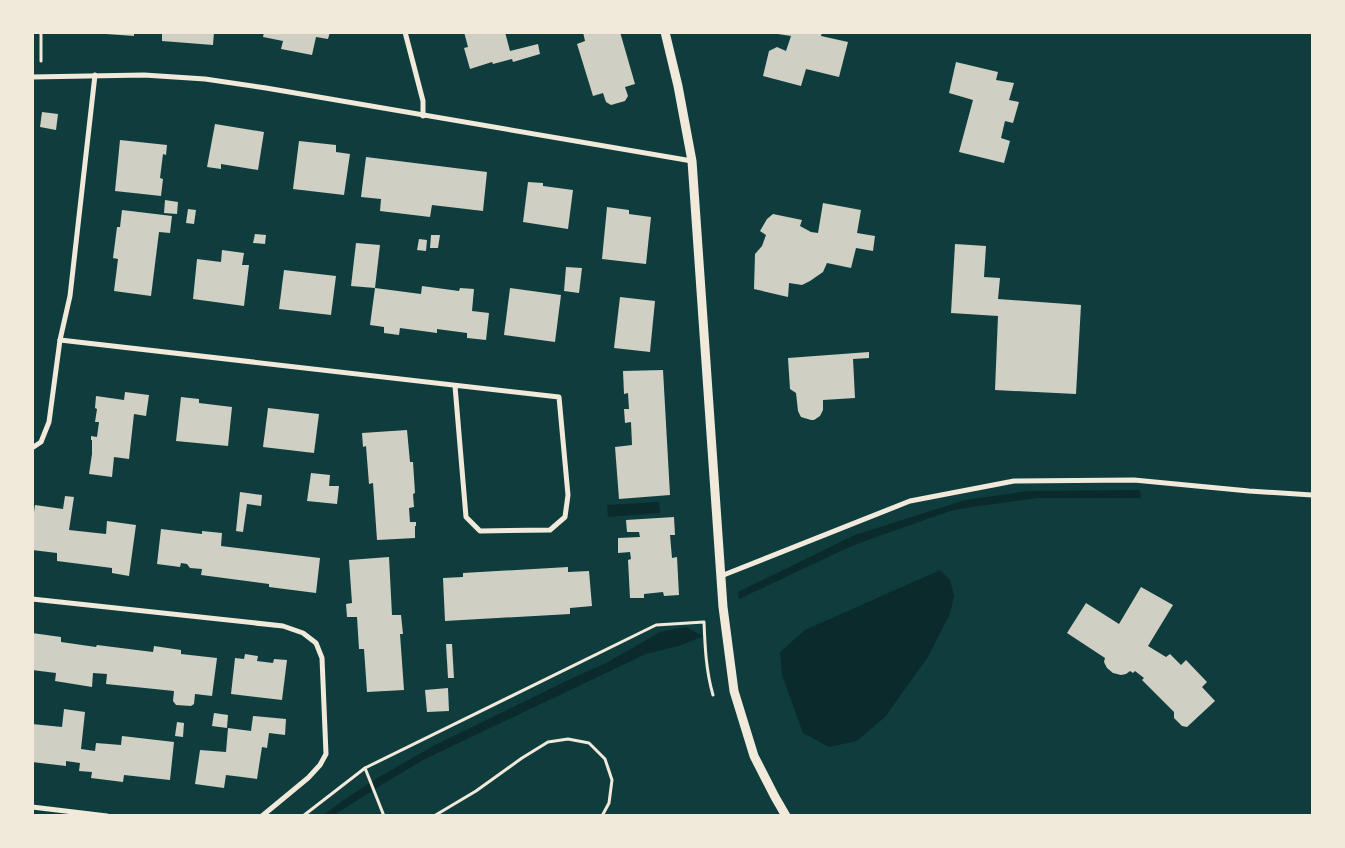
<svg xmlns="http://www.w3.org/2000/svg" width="1345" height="848" font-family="'Titillium Web',sans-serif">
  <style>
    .water { fill: #0a2a2b }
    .building { fill: #cfcfc3 }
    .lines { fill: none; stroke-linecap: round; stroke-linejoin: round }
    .path { stroke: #f1e9da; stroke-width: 3 }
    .minor { stroke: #f1e9da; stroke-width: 5 }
    .tertiary { stroke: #f1e9da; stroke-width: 9 }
  </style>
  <rect width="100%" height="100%" fill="#0f3d3e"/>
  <!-- water -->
  <g class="water">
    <polygon points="1140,490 1141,498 1037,498 972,507 950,511 868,540 845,549 739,599 738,592 855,535 965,500 1028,491"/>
    <polygon points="659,502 660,513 608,517 607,505"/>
    <polygon points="940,570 950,580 954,596 950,614 928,657 885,717 857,741 829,747 803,733 782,675 780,652 805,630"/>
    <polygon points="686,627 703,636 682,645 646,654 425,759 378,787 334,815 322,816 345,799 379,777 435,745 538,695 562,683 608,662 660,632"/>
  </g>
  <!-- building -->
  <g class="building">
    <polygon points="106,32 134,32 134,36 106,34"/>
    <polygon points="162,32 214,32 213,45 162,41"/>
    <polygon points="264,32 330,32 328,39 316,37 312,55 281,49 283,41 263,37"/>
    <polygon points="464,32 505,32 510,51 538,44 540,54 513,62 512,59 493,64 492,62 470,69 464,48 468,47"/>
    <polygon points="583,32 620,32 635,84 625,87 628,96 625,101 611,105 606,102 603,93 593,96 577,44 585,41"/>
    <polygon points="779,32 822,32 821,36 848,42 839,77 806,69 801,86 763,76 769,51 777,47 786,51 791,36 778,34"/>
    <polygon points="956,62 998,72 996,80 1014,83 1009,100 1019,102 1013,123 1005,121 1001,138 1010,141 1004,163 959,152 973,100 949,93"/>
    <polygon points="42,112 58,114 56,130 40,127"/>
    <polygon points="215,124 264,132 258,170 221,164 221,169 207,167"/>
    <polygon points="120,140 167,145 166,155 163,154 160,178 163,179 161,196 115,191"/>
    <polygon points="299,141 336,145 336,152 350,154 344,195 293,189"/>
    <polygon points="366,157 487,172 483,211 432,205 430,217 380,211 381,199 361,197"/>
    <polygon points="528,182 543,183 543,186 573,190 568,229 523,222"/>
    <polygon points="165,200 178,202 177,214 164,213"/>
    <polygon points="823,203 861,210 857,233 875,236 873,251 856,248 851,268 827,263 823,272 810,281 802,285 789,283 788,297 754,289 755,254 762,246 766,235 760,231 767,219 773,214 802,220 800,226 811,232 818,233"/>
    <polygon points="607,207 629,210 629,214 651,217 646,264 602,259"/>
    <polygon points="188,209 196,210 194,224 186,223"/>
    <polygon points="122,210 172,216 170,233 159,232 151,296 114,291 118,259 113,258 117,227 120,227"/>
    <polygon points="255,234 266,235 265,244 253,243"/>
    <polygon points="431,235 440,235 438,248 430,248"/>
    <polygon points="419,239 427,240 426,251 417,250"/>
    <polygon points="356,243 380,245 375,288 351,286"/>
    <polygon points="955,244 986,246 984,277 1000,278 998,299 1081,305 1076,394 995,390 998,316 951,313"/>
    <polygon points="222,250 244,253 242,265 249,265 244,306 193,299 197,259 221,262"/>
    <polygon points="566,267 582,268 579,293 564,291"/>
    <polygon points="284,270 336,276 331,315 279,309"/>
    <polygon points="422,286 459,291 460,288 474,289 472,311 489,313 486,340 467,338 467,333 437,329 437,333 400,328 399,335 384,333 384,327 370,325 375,288 421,294"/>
    <polygon points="510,288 561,295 555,342 504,335"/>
    <polygon points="620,297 655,301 650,352 614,348"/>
    <polygon points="869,352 869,358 853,359 855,398 823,400 823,410 820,416 814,420 811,420 801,417 798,411 796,393 790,389 788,358"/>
    <polygon points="663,370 670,495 619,499 615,447 632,445 631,422 625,423 624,409 629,409 628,393 624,394 623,371"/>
    <polygon points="125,392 149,395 146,416 134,414 129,459 114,457 112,477 89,474 92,454 92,440 91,440 91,436 97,437 99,422 95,422 97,409 95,408 96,396 124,400"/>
    <polygon points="181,397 199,399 199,403 232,407 228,446 176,441"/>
    <polygon points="268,408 319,414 314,453 263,447"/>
    <polygon points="407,430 410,462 413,462 415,493 413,494 414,507 409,508 410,522 416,522 416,526 415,526 415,538 377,540 373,483 369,484 366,446 363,447 362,433"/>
    <polygon points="311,473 330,475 329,486 339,486 337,504 307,501"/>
    <polygon points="240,492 262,495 261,506 247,504 243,532 236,531"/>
    <polygon points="65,496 74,497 69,530 106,534 107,521 136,525 129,576 112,573 112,568 57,561 57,553 32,550 32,512 34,512 35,505 63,509"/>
    <polygon points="674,517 675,535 670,535 672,558 677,557 679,595 664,596 663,592 644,594 644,598 630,598 628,560 631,559 630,552 618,553 618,538 640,537 639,532 627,532 626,520"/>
    <polygon points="161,529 202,534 202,531 222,533 221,546 320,558 316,593 269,587 269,584 201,575 202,569 190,568 187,564 181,563 180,567 157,564"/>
    <polygon points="389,557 392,615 401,615 403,634 400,634 404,690 367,692 364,649 359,649 357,617 347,617 346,604 352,603 349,560"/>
    <polygon points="568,567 568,572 589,571 592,606 570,608 570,614 445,621 443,578 463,577 463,573"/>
    <polygon points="1141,587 1173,605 1148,646 1166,657 1170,654 1181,665 1186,660 1207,682 1202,687 1215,701 1187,727 1182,726 1174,718 1174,712 1142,680 1144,678 1135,671 1133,673 1130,671 1126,674 1121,675 1113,673 1107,668 1104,662 1105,658 1067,633 1086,603 1119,624"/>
    <polygon points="32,633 61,637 61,642 96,647 97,645 153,652 154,646 181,650 181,654 217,658 212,696 195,694 194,704 191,706 176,705 173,701 174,691 106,684 107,674 93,673 92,687 55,681 56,673 32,670"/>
    <polygon points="446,644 452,644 454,678 448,678"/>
    <polygon points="245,654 258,656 257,661 273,663 274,659 287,660 282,700 231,694 235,658 244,659"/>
    <polygon points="448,688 449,711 427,712 425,690"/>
    <polygon points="64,709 85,712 81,749 95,751 96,743 121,745 122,736 174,742 170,780 124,775 123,782 91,778 92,772 79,771 80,763 66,761 66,766 32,762 32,724 62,727"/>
    <polygon points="214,713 228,715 227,728 212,726"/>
    <polygon points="253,716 286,719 285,735 269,733 267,748 262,747 257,779 226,775 224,788 195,784 200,750 226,752 228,728 251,731"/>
    <polygon points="177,722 184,723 183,737 175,736"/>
  </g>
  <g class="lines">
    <!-- path -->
    <g class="path">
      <polyline points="41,32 41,61"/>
      <polyline points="365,768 384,816"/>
      <path d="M303 816 365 768 656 625 704 622C705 647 706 671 713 695"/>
      <polyline points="434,816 476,791 522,758 548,742 568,739 589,743 605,759 612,780 609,803 602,816"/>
    </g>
    <!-- minor -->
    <g class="minor">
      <polyline points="405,32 423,101 423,116"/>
      <polyline points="32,77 144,75 205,79 266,88 692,161"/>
      <polyline points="60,340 559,397 568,495 565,517 550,530 480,531 466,517 455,386"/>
      <polyline points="32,448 41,442 49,422 60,340 70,296 95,75"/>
      <polyline points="721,576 910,501 1014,481 1134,480 1249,491 1312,495"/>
      <polyline points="32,599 283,626 303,633 316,643 322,658 326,754 320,765 308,778 262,816"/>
      <polyline points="32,807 107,816"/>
    </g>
    <!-- tertiary -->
    <polyline class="tertiary" points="665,32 678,86 692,161 723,607 734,691 754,756 775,797 786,816"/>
  </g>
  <!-- border -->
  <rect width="1345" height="848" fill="none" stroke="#f1e9da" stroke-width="68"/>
</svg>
